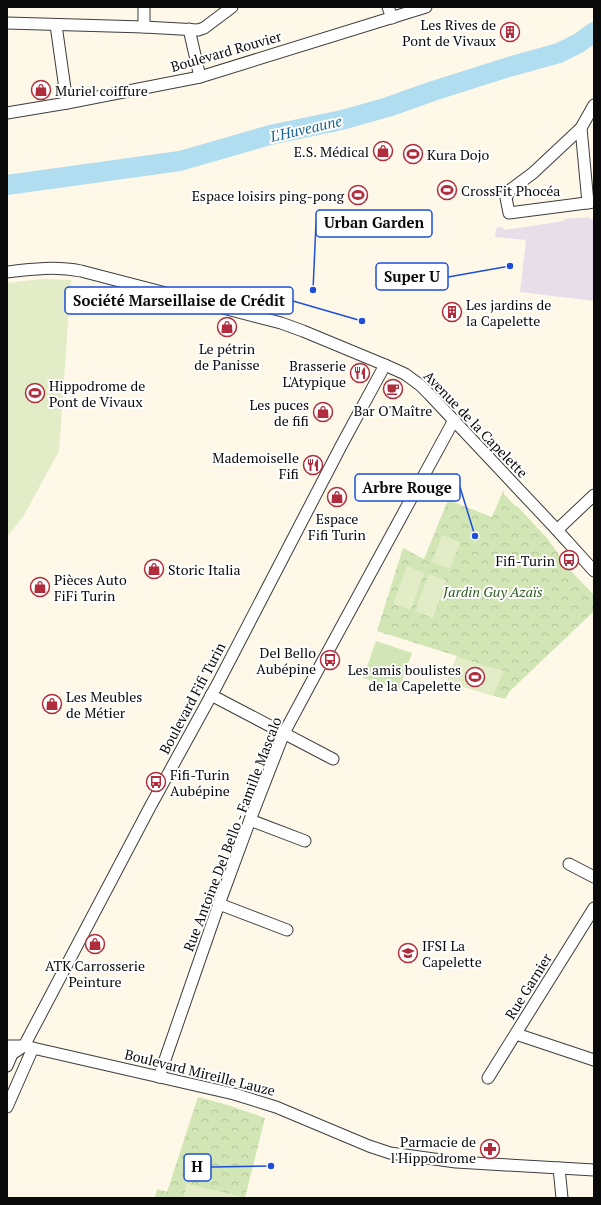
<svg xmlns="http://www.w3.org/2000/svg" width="601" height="1205" font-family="'PT Serif',serif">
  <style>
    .industrial { fill: #e7dee9 }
    .grass { fill: #d1e5b5 }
    .park { fill: url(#park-crowns) }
    .pitch { fill: #e2ecc7 }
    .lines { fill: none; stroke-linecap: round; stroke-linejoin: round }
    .river { stroke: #b1ddf1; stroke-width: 20 }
    .minor-casing { stroke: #3d3d3d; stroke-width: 13 }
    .minor { stroke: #fff; stroke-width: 11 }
    .labels { text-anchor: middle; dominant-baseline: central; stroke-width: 4; stroke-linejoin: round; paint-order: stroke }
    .poi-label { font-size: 14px; fill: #0a0a0a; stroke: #fff; text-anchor: end }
    .street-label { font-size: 14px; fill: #0a0a0a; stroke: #fff }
    .park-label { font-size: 14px; font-style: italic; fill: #305c20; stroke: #fff }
    .water-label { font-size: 15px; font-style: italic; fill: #1d6792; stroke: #fff }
    .leader { fill: none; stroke: #1d4ed8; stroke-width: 1.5 }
    .callout-dot { fill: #1d4ed8; stroke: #fff; stroke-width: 1.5 }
    .callout { fill: #fff; stroke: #1d4ed8; stroke-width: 1.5 }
    .callout-label { font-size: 15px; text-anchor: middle; font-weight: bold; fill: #0a0a0a }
  </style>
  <defs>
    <pattern id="park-crowns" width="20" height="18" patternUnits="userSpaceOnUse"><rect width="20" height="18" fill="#d1e5b5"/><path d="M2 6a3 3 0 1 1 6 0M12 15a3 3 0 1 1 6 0" fill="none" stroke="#b2c39a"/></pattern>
  </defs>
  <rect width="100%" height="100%" fill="#fef8e8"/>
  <!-- industrial -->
  <polygon class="industrial" points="590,217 590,219 594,219 594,301 520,292 526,240 495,237 496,228 502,227 504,230 564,221 564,219"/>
  <!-- grass -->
  <polygon class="grass" points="376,641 412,653 399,689 363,678"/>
  <!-- park -->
  <g class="park">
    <polygon points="503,491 504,492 504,494 515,506 517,506 547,538 569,569 594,595 594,611 510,691 505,699 447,682 457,656 377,631 403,548 424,559 448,500 492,517"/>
    <polygon points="198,1097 231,1106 265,1118 245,1198 187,1184 184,1198 155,1198 157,1189 167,1192"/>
  </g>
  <!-- pitch -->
  <g class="pitch">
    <polygon points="42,279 71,280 59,451 24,515 7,537 7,283"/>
    <polygon points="442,535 460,542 450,569 432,562"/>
    <polygon points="407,566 424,573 411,610 393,604"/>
    <polygon points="429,574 446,580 433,618 415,611"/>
    <polygon points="457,657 504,671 493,696 447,682"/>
    <polygon points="187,1184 245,1198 184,1198"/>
  </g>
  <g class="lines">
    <!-- river -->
    <polyline class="river" points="7,185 180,161 270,135 342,120 388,107 433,91 512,66 559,53 579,43 594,32"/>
    <defs>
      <g id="minor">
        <polyline points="144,7 144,27"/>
        <polyline points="388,7 392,18"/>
        <polyline points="7,23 144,27 198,30 204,28 232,7"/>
        <polyline points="56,25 67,103"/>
        <polyline points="189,29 200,77"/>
        <polyline points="594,105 581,128 533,173 510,190 506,198 509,213 594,202"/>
        <polyline points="7,113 67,103 200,77 426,7"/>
        <polyline points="581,128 588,203"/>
        <path d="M7 272C32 269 56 266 81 271L281 323 303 331 385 365 405 374 420 385 429 394 557 530 594 571"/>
        <polyline points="557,530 594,495"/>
        <polyline points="211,695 333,759"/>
        <polyline points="250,820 305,841"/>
        <polyline points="569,864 594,877"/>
        <polyline points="219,904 287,930"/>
        <polyline points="516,1034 594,1060"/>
        <polyline points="7,1046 24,1046 234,1094 276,1107 369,1146 390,1153 456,1162 594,1170"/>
        <polyline points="7,1066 12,1054 24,1046 150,807 218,683 341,446 385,365"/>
        <polyline points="159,1077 219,904 250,820 284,733 320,666 454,420"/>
        <polyline points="488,1078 594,908"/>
        <polyline points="7,1107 33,1048"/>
        <polyline points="559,1168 562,1198"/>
      </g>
    </defs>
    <!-- minor casing -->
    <use href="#minor" class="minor-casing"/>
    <!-- minor -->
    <use href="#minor" class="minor"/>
  </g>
  <!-- icons -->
  <defs>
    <symbol id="building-ring" viewBox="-11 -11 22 22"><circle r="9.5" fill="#fff" stroke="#af2d3c" stroke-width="1.5"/><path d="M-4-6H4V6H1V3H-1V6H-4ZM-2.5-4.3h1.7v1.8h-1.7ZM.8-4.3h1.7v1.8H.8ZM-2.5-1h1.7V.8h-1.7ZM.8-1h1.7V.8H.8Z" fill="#af2d3c"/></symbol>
    <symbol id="shop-ring" viewBox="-11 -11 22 22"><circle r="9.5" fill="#fff" stroke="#af2d3c" stroke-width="1.5"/><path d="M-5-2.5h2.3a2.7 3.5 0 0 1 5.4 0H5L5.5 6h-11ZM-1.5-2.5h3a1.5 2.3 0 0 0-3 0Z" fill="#af2d3c"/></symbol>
    <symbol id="stadium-ring" viewBox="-11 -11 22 22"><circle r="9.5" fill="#fff" stroke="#af2d3c" stroke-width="1.5"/><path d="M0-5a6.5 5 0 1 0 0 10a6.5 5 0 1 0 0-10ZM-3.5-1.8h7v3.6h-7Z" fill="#af2d3c"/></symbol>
    <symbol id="restaurant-ring" viewBox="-11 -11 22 22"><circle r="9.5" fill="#fff" stroke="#af2d3c" stroke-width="1.5"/><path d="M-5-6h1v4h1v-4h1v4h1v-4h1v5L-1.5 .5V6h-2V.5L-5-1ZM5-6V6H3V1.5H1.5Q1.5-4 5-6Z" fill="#af2d3c"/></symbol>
    <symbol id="cafe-ring" viewBox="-11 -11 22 22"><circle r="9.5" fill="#fff" stroke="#af2d3c" stroke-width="1.5"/><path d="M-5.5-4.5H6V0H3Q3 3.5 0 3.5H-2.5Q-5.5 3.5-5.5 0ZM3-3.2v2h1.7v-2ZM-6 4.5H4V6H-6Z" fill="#af2d3c"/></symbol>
    <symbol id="bus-ring" viewBox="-11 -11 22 22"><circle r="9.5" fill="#fff" stroke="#af2d3c" stroke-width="1.5"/><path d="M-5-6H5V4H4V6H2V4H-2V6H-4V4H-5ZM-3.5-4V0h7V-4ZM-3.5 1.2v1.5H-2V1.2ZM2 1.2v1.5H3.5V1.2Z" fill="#af2d3c"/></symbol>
    <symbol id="university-ring" viewBox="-11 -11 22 22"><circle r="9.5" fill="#fff" stroke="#af2d3c" stroke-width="1.5"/><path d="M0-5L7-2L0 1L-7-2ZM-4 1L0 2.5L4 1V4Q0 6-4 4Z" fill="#af2d3c"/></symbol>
    <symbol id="pharmacy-ring" viewBox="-11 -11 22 22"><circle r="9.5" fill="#fff" stroke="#af2d3c" stroke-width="1.5"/><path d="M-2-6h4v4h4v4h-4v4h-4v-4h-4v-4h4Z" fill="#af2d3c"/></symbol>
  </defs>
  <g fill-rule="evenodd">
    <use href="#building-ring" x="499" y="21" width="22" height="22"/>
    <use href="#shop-ring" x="30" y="79" width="22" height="22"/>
    <use href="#shop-ring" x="372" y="140" width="22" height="22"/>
    <use href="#stadium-ring" x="402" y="143" width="22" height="22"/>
    <use href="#stadium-ring" x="436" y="179" width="22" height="22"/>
    <use href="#stadium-ring" x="347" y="184" width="22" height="22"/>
    <use href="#building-ring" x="441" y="301" width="22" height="22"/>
    <use href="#shop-ring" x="216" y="316" width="22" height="22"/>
    <use href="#restaurant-ring" x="349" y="362" width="22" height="22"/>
    <use href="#cafe-ring" x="382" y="378" width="22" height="22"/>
    <use href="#stadium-ring" x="24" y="382" width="22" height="22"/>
    <use href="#shop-ring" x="312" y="401" width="22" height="22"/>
    <use href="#restaurant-ring" x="302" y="454" width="22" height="22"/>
    <use href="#shop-ring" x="326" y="486" width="22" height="22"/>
    <use href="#bus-ring" x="558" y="549" width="22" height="22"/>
    <use href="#shop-ring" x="143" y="558" width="22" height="22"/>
    <use href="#shop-ring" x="29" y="576" width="22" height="22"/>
    <use href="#bus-ring" x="319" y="649" width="22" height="22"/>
    <use href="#stadium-ring" x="464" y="666" width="22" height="22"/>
    <use href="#shop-ring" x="41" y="693" width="22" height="22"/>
    <use href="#bus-ring" x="145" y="771" width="22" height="22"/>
    <use href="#shop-ring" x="84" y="933" width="22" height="22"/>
    <use href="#university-ring" x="397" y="942" width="22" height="22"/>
    <use href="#pharmacy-ring" x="479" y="1138" width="22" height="22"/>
  </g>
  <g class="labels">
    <!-- poi labels -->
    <g class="poi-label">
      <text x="496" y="24">Les Rives de<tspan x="496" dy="16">Pont de Vivaux</tspan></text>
      <text x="55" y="90" text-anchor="start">Muriel coiffure</text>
      <text x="369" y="151">E.S. Médical</text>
      <text x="427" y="154" text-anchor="start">Kura Dojo</text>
      <text x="461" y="190" text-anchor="start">CrossFit Phocéa</text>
      <text x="344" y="195">Espace loisirs ping-pong</text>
      <text x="466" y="304" text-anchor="start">Les jardins de<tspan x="466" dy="16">la Capelette</tspan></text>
      <text x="227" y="348" text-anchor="middle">Le pétrin<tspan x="227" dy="16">de Panisse</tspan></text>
      <text x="346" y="365">Brasserie<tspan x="346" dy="16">L'Atypique</tspan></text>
      <text x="49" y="385" text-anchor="start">Hippodrome de<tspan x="49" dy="16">Pont de Vivaux</tspan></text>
      <text x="309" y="404">Les puces<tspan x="309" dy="16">de fifi</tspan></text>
      <text x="393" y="410" text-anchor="middle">Bar O'Maître</text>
      <text x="299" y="457">Mademoiselle<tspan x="299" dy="16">Fifi</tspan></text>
      <text x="337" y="518" text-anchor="middle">Espace<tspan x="337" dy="16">Fifi Turin</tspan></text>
      <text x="555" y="560">Fifi-Turin</text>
      <text x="168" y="569" text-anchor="start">Storic Italia</text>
      <text x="54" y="579" text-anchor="start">Pièces Auto<tspan x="54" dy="16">FiFi Turin</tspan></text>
      <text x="316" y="652">Del Bello<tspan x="316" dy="16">Aubépine</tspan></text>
      <text x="461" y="669">Les amis boulistes<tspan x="461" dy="16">de la Capelette</tspan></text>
      <text x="66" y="696" text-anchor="start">Les Meubles<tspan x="66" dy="16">de Métier</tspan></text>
      <text x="170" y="774" text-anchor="start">Fifi-Turin<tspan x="170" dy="16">Aubépine</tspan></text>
      <text x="422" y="945" text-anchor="start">IFSI La<tspan x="422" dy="16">Capelette</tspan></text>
      <text x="95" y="965" text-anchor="middle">ATK Carrosserie<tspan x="95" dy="16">Peinture</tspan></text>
      <text x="476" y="1141">Parmacie de<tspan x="476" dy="16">l'Hippodrome</tspan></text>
    </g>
    <!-- street labels -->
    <g class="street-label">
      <text transform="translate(226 51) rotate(-16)">Boulevard Rouvier</text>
      <text transform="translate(476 424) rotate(46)">Avenue de la Capelette</text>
      <text transform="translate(192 698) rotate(-62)">Boulevard Fifi Turin</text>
      <text transform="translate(232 834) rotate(-69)">Rue Antoine Del Bello - Famille Mascalo</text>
      <text transform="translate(528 986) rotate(-58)">Rue Garnier</text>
      <text transform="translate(200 1072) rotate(14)">Boulevard Mireille Lauze</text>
    </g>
    <!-- park labels -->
    <g class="park-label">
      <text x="493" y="591">Jardin Guy Azaïs</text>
    </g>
    <!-- water labels -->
    <g class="water-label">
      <text transform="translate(306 128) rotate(-13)">L'Huveaune</text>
    </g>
  </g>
  <!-- callouts -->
  <path class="leader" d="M313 290L316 223M510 266L448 277M362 321L293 301M475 536L460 487M271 1166L211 1167"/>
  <g class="callout-dot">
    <circle cx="313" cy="290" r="4"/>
    <circle cx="510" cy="266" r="4"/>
    <circle cx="362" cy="321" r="4"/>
    <circle cx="475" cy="536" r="4"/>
    <circle cx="271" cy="1166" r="4"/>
  </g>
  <g class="callout">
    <rect x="316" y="210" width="116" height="27" rx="4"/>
    <rect x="376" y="263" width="72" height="27" rx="4"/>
    <rect x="65" y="287" width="228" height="27" rx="4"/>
    <rect x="355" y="474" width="105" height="27" rx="4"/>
    <rect x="184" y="1154" width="27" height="27" rx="4"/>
  </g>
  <g class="callout-label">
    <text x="374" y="228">Urban Garden</text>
    <text x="412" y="282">Super U</text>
    <text x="179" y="306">Société Marseillaise de Crédit</text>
    <text x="407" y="493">Arbre Rouge</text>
    <text x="197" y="1172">H</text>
  </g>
  <!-- border -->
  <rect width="601" height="1205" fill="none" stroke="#0a0a0a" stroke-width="16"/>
</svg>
